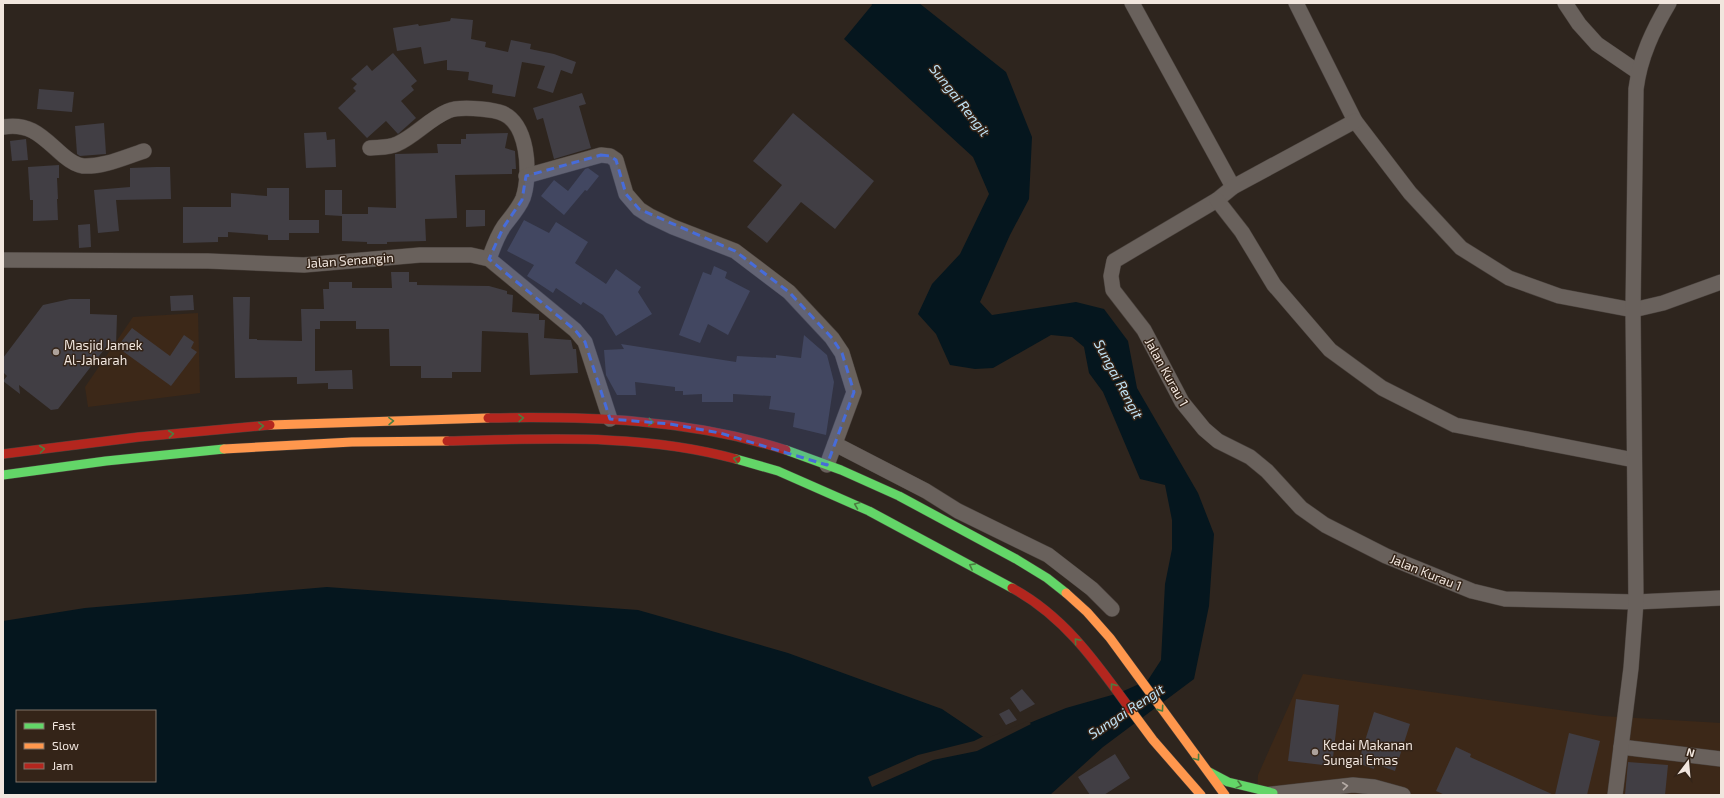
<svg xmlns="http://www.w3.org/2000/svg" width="1724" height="798" font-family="'Exo 2',sans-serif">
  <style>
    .built { fill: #3c2818 }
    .water { fill: #05161e; fill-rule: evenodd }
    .pier { fill: #2e251e }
    .building { fill: #413e44 }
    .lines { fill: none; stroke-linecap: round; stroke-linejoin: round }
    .street-casing { stroke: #49413c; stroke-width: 16 }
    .fast-casing { stroke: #49413c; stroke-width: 10 }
    .slow-casing { stroke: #49413c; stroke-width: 10 }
    .jam-casing { stroke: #49413c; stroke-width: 10 }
    .street { stroke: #69615c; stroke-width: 15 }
    .fast { stroke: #63d668; stroke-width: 9 }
    .slow { stroke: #ff974d; stroke-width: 9 }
    .jam { stroke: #b3261e; stroke-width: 9 }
    .oneway { stroke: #4c7d40 }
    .oneway2 { stroke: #b4aaa4 }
    .marked { fill: #476cd9; fill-opacity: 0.2; stroke: #476cd9; stroke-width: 3; stroke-dasharray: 8 5; stroke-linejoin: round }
    .poi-dot { fill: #ada29b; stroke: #342418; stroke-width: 1.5 }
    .labels { text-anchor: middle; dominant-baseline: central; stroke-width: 3; stroke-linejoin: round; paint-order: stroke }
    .street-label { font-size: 13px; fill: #f1e6de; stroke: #342418 }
    .poi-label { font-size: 13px; fill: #f1e6de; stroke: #342418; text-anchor: start }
    .water-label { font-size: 14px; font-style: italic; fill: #c0e4f7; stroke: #342418 }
  </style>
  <rect width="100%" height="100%" fill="#2e251e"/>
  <!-- built -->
  <g class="built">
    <polygon points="198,313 200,393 88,407 85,387 133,317"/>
    <polygon points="1303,674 1602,716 1721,723 1721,795 1257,795 1258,775"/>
  </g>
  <!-- water -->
  <path class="water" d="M871 3H919L1006 72 1032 137 1029 199 1010 235 980 302 992 315 1076 302 1104 309 1128 341 1137 388 1198 493 1214 534 1209 606 1194 679 1103 747 1050 795H3V621L85 608 327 587 638 610 788 653 942 709 988 740 1066 708 1119 693 1148 680 1161 660 1165 584 1172 549V520L1165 485 1140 479 1103 392 1089 373 1084 347 1072 337 1051 335 993 368 975 369 950 365 936 334 918 314 932 284 960 254 989 194 973 157 844 39 872 5ZM17 711H155V781H17Z"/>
  <!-- pier -->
  <polygon class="pier" points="1028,721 1031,724 977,751 933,760 872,787 868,777 918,755 974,741 984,736 988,738"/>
  <!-- building -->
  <g class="building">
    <polygon points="451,18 473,20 471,39 486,42 485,47 508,52 511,40 531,44 530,49 554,54 576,62 572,74 561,70 553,93 537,88 545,66 522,62 515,97 492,93 493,85 468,80 469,72 447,70 447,60 424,64 421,47 397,51 393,28 418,24 419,26 450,21"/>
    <polygon points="393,53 417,81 411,86 414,90 401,101 416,118 398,134 386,121 367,138 338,108 356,91 353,88 357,84 351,79 367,65 372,71"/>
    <polygon points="39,89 74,92 72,112 37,109"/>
    <polygon points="582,93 586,104 579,106 591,148 554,159 543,118 537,120 533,108"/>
    <polygon points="793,113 874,181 835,229 801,202 767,243 747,227 782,185 753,161"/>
    <polygon points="104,123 106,154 80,156 77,154 75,126"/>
    <polygon points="326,132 327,140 335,139 336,167 306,168 304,133"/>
    <polygon points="508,133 505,148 515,151 516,169 512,169 512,174 455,175 457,218 425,219 426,241 387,242 387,244 367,244 367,242 342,241 342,216 325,215 325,190 342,190 342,214 368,214 368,207 396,208 395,154 438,153 437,144 461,144 461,139 466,139 466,134"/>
    <polygon points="26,139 28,160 12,161 10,141"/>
    <polygon points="59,165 59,178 57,178 58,199 57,199 58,220 33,221 33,200 30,200 28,167"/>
    <polygon points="156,167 170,167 171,199 116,200 119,231 98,233 94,190 130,187 130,168"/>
    <polygon points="588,168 599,176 587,191 585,190 564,215 541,196 554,180 568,191 585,169"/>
    <polygon points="267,188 289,188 289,220 319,220 319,233 289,233 289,240 268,240 268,235 228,232 228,237 218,237 218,242 183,243 183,207 231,207 231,193 267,196"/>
    <polygon points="466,210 485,210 485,226 466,227"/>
    <polygon points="524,220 549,233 556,222 588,242 575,263 606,284 616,269 641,287 638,292 652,314 616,336 603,315 583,302 581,305 556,288 553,293 527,276 534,265 507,251"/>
    <polygon points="90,224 91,247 79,248 78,225"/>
    <polygon points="714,266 727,272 725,278 750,291 728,335 708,324 700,343 679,335 703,272 711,275"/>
    <polygon points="391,272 409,272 409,282 417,282 417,285 489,286 507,291 507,294 513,295 512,312 539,314 539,320 545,320 544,338 571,340 573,349 576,349 578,373 530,375 528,333 482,331 481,372 452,372 452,378 421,378 421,366 390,366 389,329 356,329 356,321 320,321 320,329 315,329 315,371 352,370 353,389 328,389 328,383 297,384 297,377 235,378 233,297 250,297 249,339 257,339 257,340 302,341 301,309 324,309 323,289 329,289 329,282 352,282 352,288 392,288"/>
    <polygon points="193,295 194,310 171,311 170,296"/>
    <polygon points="70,299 90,299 90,314 117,315 116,346 110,342 58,409 51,410 19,385 20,394 3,381 7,376 3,372 3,358 43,305"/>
    <polygon points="132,328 170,356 184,335 194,342 191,348 197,352 171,386 117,347"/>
    <polygon points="804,335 827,355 834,382 826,435 793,427 795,413 769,409 771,396 733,394 733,402 702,402 702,394 683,395 683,391 675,391 675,387 635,382 636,395 617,395 606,375 604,350 624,349 621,344 736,362 737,356 776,358 776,355 801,358"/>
    <polygon points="1022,689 1035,704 1020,712 1010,698"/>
    <polygon points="1296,699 1339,705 1332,766 1288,761"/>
    <polygon points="1009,709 1017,720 1006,725 999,714"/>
    <polygon points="1374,712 1410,724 1395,771 1375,764 1374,769 1358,763"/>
    <polygon points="1569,733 1600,741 1587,795 1555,795"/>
    <polygon points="1456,747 1471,754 1470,757 1554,795 1445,795 1436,791"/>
    <polygon points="1115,754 1130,778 1104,795 1090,795 1078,777"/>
    <polygon points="1628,762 1668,765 1665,795 1625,795"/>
  </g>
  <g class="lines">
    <defs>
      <g id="street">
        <polyline points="1132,3 1233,187"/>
        <polyline points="1296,3 1355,121 1410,193 1461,248 1509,278 1559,296 1633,310 1663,303 1721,282"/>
        <polyline points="1565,3 1579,24 1597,44 1638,72"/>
        <polyline points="1355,121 1233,187 1217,200 1114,261 1111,276 1113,290 1144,330 1182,402 1204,429 1218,441 1250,457 1267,471 1301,508 1325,525 1386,556 1472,591 1505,599 1636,602 1721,598"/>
        <path d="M3 127C32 122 44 139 64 156 70 161 76 165 83 166 104 167 125 157 144 151"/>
        <path d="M370 148C378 147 389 148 397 144 415 136 429 119 448 111 459 106 488 109 499 112 529 120 531 175 523 198 519 208 510 218 504 226 497 236 493 248 489 259"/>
        <polyline points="526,176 601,155 610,156 616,160 626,194 639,209 650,216 673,227 735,251 789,292 832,338 842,353 854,392 827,465"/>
        <polyline points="1217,200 1242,232 1274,285 1330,350 1382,388 1455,425 1634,460"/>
        <polyline points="3,260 208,261 304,265 420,255 471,255 489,259 575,330 585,342 610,419"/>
        <polyline points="835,444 926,491 958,511 1048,555 1092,589 1112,609"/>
        <polyline points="1621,747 1721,759"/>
        <polyline points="1264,795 1353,785 1374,787 1403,795"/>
        <path d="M1615 795 1631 668 1636 602 1633 310 1636 89C1640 57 1653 30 1669 3"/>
      </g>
      <g id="fast">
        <polyline points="786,450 841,470 899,496 1016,559 1047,578 1066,593"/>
        <polyline points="736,459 778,471 869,511 1012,588"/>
        <polyline points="3,475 106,461 224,449"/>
        <polyline points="1209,772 1228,782 1273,793"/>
      </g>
      <g id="slow">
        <polyline points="270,425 488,418"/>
        <polyline points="224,449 352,442 447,441"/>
        <polyline points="1066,593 1087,612 1110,638 1225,795"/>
        <polyline points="1130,709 1153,740 1201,795"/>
      </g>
      <g id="jam">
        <path d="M488 418C589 416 689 419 786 450"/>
        <path d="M447 441C544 439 642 433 736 459"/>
        <polyline points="3,454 139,437 270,425"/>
        <path d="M1012 588C1064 616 1096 662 1130 709"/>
      </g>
    </defs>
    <!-- street casing -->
    <use href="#street" class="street-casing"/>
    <!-- fast casing -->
    <use href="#fast" class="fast-casing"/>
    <!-- slow casing -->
    <use href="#slow" class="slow-casing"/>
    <!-- jam casing -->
    <use href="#jam" class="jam-casing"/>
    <!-- street -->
    <use href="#street" class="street"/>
    <!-- fast -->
    <use href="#fast" class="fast"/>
    <!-- slow -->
    <use href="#slow" class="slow"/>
    <!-- jam -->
    <use href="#jam" class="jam"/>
  </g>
  <!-- one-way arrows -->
  <defs><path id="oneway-chevron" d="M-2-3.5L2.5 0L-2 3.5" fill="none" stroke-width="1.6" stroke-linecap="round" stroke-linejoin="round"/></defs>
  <g class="oneway">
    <use href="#oneway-chevron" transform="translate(521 418) rotate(-1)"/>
    <use href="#oneway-chevron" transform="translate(391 421) rotate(-1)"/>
    <use href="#oneway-chevron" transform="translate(651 422) rotate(5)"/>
    <use href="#oneway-chevron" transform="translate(261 426) rotate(-3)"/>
    <use href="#oneway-chevron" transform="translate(171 434) rotate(-6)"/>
    <use href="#oneway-chevron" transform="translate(42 449) rotate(-7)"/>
    <use href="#oneway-chevron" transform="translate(736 459) rotate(-165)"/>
    <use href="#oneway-chevron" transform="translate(857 505) rotate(-158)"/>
    <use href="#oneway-chevron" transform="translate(972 566) rotate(-152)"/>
    <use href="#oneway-chevron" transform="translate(1077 641) rotate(-131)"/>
    <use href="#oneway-chevron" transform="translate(1113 686) rotate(-127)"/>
    <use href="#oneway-chevron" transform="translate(1161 709) rotate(55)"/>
    <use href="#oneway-chevron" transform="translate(1197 758) rotate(53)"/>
    <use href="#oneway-chevron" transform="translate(1239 785) rotate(15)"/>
  </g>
  <use class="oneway2" href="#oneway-chevron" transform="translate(1345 786) rotate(-6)"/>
  <!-- marked area -->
  <path class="marked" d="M601 155 610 156 616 160 626 194 639 209 735 251 789 292 832 338 842 353 854 392 827 465 720 433 670 424 610 419 585 342 575 330 489 259 503 228 522 200 526 176Z"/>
  <!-- markers -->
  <g class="poi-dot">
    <circle cx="56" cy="352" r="4"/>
    <circle cx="1315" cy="752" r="4"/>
  </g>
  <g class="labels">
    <!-- street labels -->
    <g class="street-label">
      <text transform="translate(350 260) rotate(-4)">Jalan Senangin</text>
      <text transform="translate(1167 372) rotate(61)">Jalan Kurau 1</text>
      <text transform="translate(1426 572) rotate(22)">Jalan Kurau 1</text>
    </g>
    <!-- poi labels -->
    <g class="poi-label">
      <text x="64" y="345">Masjid Jamek<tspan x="64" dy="15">Al-Jaharah</tspan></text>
      <text x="1323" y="745">Kedai Makanan<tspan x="1323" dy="15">Sungai Emas</tspan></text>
    </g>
    <!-- water labels -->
    <g class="water-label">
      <text transform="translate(960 100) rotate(52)">Sungai Rengit</text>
      <text transform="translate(1119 379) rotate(62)">Sungai Rengit</text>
      <text transform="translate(1126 711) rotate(-33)">Sungai Rengit</text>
    </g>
  </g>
  <!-- border -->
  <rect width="1724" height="798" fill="none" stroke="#f1e6de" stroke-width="8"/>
  <!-- legend -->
  <rect x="16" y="710" width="140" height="72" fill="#342418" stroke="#807267"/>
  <rect x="24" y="723" width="20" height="6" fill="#63d668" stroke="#807267"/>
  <text x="52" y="730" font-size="12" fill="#f1e6de">Fast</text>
  <rect x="24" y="743" width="20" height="6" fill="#ff974d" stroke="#807267"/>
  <text x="52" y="750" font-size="12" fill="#f1e6de">Slow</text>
  <rect x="24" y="763" width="20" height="6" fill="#b3261e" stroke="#807267"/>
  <text x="52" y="770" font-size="12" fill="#f1e6de">Jam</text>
  <!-- north arrow -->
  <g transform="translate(1688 762) rotate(16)" stroke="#342418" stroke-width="3" paint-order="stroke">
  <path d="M0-3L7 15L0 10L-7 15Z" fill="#f1e6de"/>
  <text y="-6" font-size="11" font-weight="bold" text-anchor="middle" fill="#f1e6de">N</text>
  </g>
</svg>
